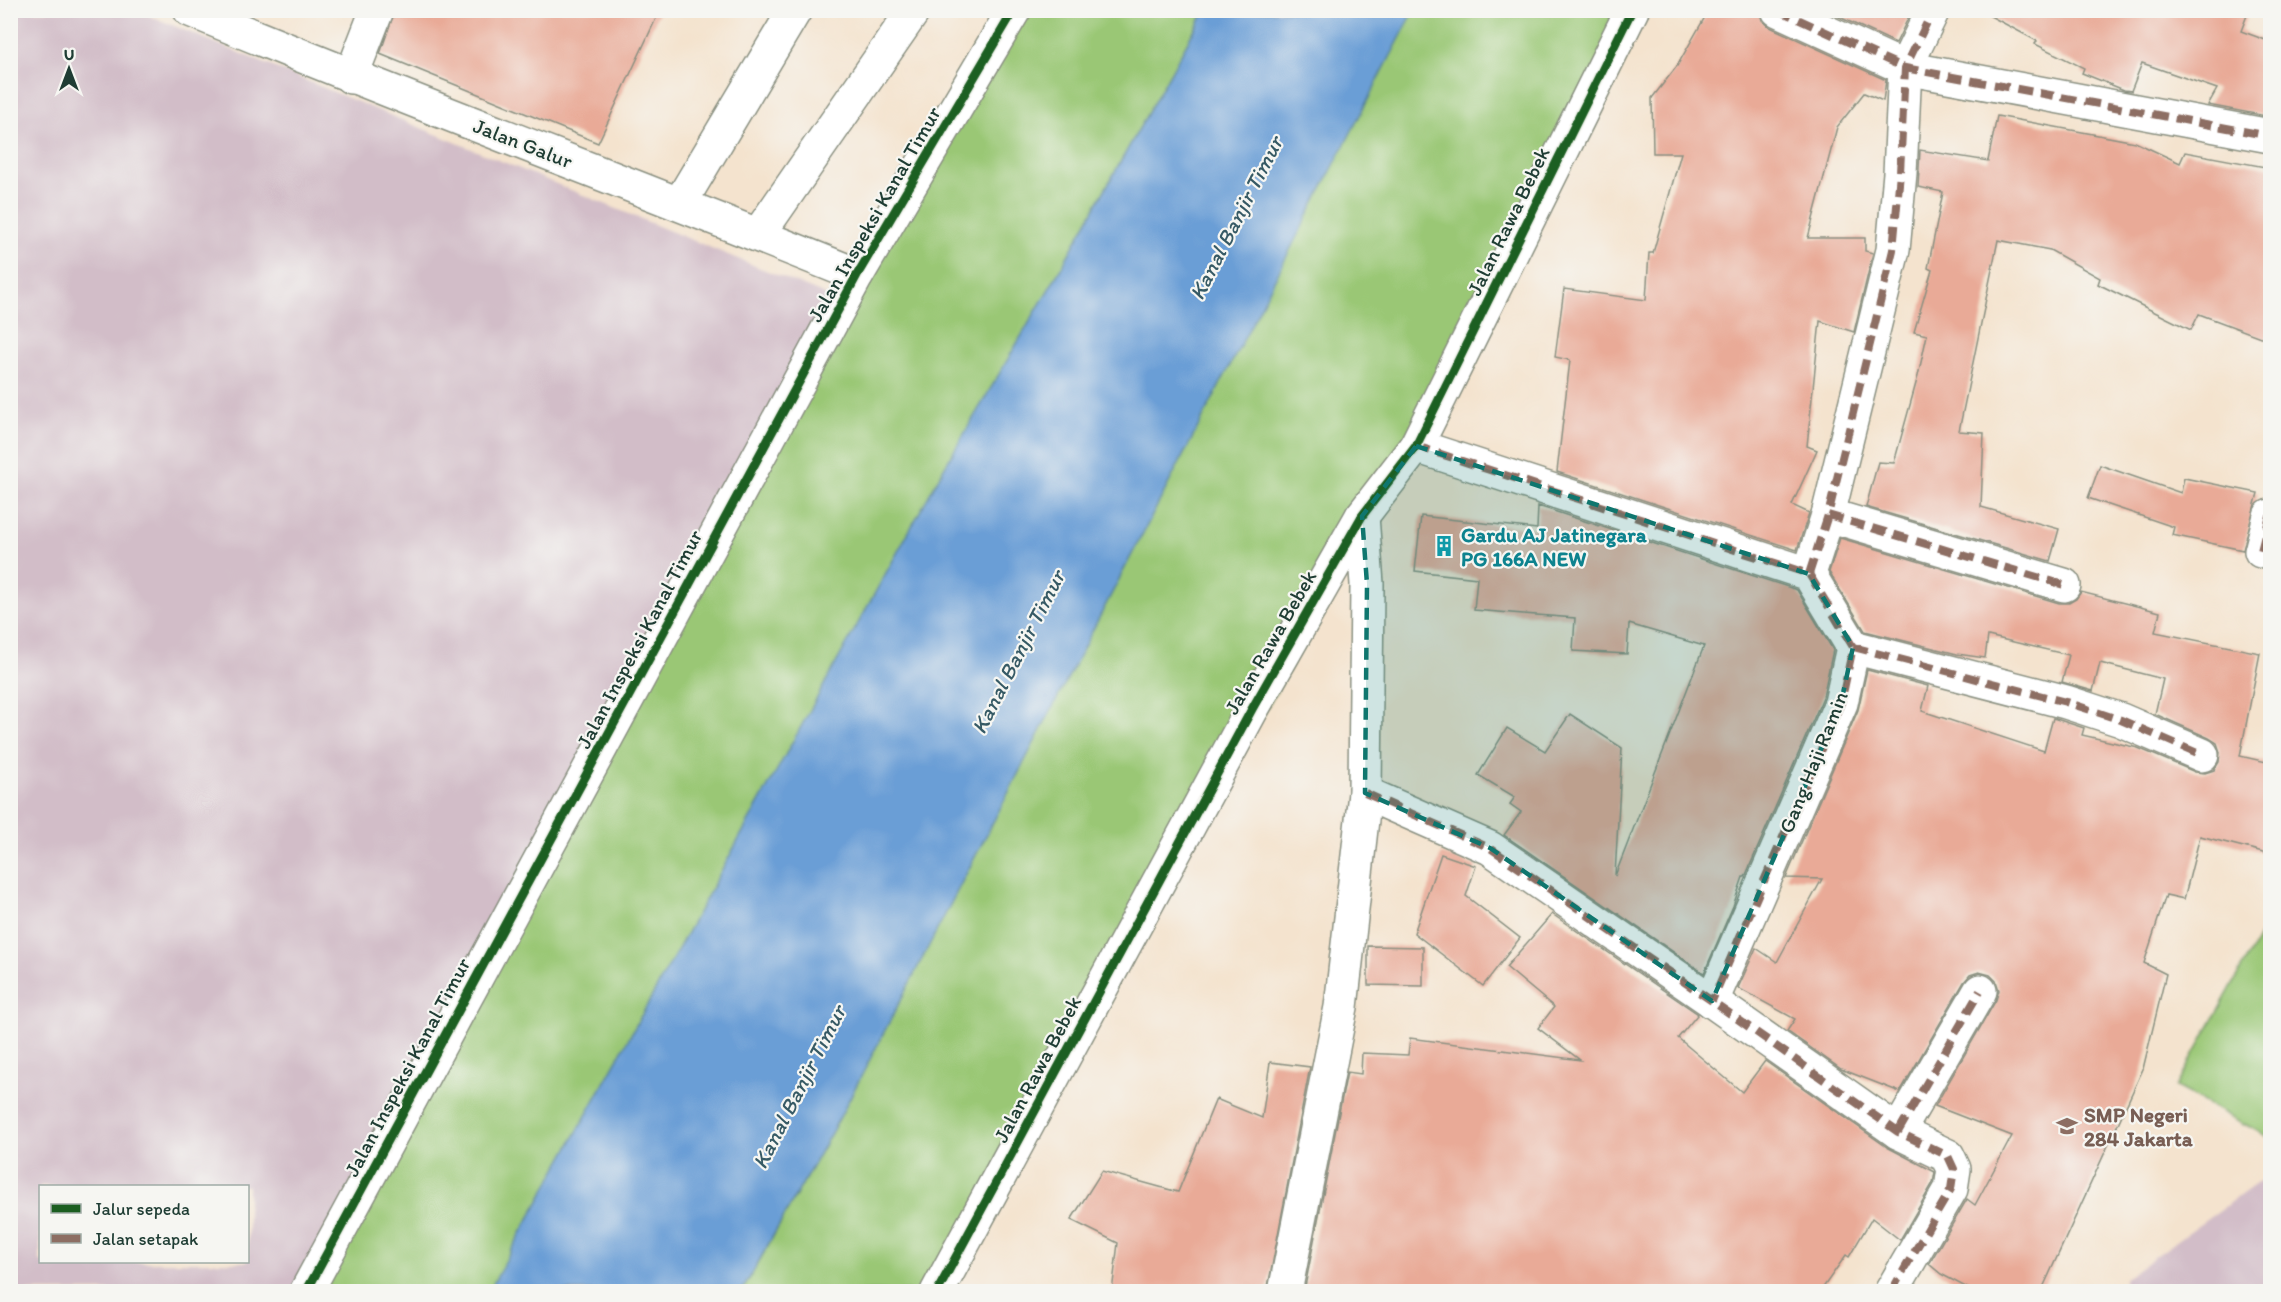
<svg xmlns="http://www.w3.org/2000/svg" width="2281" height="1302" font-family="Itim,sans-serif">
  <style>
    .industrial { fill: #d2bdc8; fill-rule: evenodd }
    .green { fill: #9ac774; stroke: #5c8254; stroke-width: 1.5 }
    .water { fill: #6a9ed6; stroke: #446e85; stroke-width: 1.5 }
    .building { fill: #e9aa97 }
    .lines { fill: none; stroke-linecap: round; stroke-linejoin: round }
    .minor-casing { stroke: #8a9081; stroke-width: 36 }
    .minor { stroke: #fff; stroke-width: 33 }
    .quiet { stroke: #8d6e63; stroke-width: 8; stroke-dasharray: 15 8; stroke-linecap: butt }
    .cycleway-casing { stroke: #f6f6f2; stroke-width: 13 }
    .cycleway { stroke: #1b5e20; stroke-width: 9 }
    .marked { fill: #0f766e; fill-opacity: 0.2; stroke: #0f766e; stroke-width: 4.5; stroke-dasharray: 12 8; stroke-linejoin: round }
    .labels { text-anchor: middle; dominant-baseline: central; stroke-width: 4.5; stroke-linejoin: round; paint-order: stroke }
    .street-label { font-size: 21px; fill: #1f3d34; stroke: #f6f6f2 }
    .culture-label { font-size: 21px; font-weight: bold; fill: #0d838f; stroke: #f6f6f2; text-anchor: start }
    .education-label { font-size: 21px; font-weight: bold; fill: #785e54; stroke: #f6f6f2; text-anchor: start }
    .water-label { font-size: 22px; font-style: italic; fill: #365a65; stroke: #f6f6f2 }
  </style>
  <rect width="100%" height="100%" fill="#f6f6f2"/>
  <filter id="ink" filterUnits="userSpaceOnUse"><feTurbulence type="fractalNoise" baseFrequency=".0167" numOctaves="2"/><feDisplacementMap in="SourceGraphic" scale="12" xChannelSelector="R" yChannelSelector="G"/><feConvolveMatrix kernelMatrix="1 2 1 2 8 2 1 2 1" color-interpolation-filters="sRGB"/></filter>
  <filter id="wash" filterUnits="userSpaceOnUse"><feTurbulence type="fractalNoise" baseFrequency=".008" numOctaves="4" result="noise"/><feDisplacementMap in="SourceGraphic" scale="24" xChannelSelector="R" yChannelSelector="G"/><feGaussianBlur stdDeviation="1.35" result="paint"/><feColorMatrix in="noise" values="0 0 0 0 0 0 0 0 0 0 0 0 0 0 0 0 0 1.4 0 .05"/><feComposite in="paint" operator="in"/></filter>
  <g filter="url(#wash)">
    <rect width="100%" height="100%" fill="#f4e3ce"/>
    <!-- industrial -->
    <g class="industrial">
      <path d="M10 11H138L830 297 297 1291H11ZM40 1186H248V1262H40Z"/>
      <polygon points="2270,1174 2270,1291 2124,1291 2124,1279"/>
    </g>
    <!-- green -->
    <g class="green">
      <polygon points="1014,11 1205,11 490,1291 306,1292"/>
      <polygon points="1408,11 1632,11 1416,446 936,1291 742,1292 840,1117"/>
      <polygon points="2265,926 2270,930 2270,1138 2176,1087"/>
    </g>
    <!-- water -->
    <polygon class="water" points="1205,11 1414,11 840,1117 742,1291 489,1291 944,468 1060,270"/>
    <g id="blocks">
      <!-- building -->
      <g class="building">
        <polygon points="395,10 660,10 598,143 380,54"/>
        <polygon points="1709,10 1759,10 1762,20 1770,27 1886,80 1883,101 1864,93 1837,127 1808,238 1865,238 1865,251 1873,253 1854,332 1820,321 1807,446 1817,450 1792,505 1809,513 1797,550 1557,472 1570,360 1555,357 1564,289 1646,300 1649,253 1653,253 1681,153 1653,153 1652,98 1677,66"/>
        <polygon points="1824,10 1912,10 1896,43"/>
        <polygon points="1979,10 2249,10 2241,31 2271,42 2271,104 2266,116 2208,105 2217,89 2142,63 2131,91 2124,90 2082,73 2084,68 2035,44 2037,41"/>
        <polygon points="1997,116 2135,142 2180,163 2185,152 2271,168 2271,341 2199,314 2191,330 2098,284 2100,278 2050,250 1998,240 1959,431 1984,433 1981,507 2059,529 2050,561 1866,507 1878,462 1894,463 1918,376 1927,335 1914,332 1932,270 1928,268 1943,192 1918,187 1920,150 1988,161"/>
        <polygon points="2100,465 2181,493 2184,478 2258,493 2243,550 2172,535 2174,527 2088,498"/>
        <polygon points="1538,506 1797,590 1833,650 1823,697 1745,877 1743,877 1733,906 1704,973 1504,835 1521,812 1510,804 1515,797 1478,775 1507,728 1545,751 1570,714 1622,748 1615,876 1704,646 1629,624 1627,654 1573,651 1575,618 1474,610 1477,578 1415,571 1421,516 1537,529"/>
        <polygon points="1840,538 2059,603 2069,603 2076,599 2081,592 2160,612 2155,632 2260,653 2240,756 2271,763 2271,854 2200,836 2184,899 2166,895 2144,963 2166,974 2143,1069 2041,1292 1975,1292 1941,1274 1929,1264 1967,1199 1975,1205 2012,1136 1935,1106 1996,1000 1999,990 1996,981 1990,975 1979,972 1970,975 1964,982 1900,1092 1841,1069 1787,1031 1795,1019 1738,988 1756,948 1777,962 1822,879 1786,878 1858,710 1867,670 1928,686 1922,711 2044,751 2053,718 2084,728 2082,735 2138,748 2195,772 2205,773 2214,770 2219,762 2220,752 2217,743 2209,738 2155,714 2163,679 2100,663 2093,691 2062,682 2069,655 1988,636 1985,658 1957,654 1865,631 1829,572"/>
        <polygon points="1441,854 1476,866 1466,896 1520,938 1483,986 1414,933"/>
        <polygon points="1552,914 1698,1014 1678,1038 1742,1092 1765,1061 1887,1147 1935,1172 1933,1183 1900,1240 1872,1218 1849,1257 1846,1255 1820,1292 1304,1292 1347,1072 1361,1074 1362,1053 1408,1055 1410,1038 1580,1060 1538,1028 1554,1007 1506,967"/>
        <polygon points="1368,946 1423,947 1423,986 1368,985"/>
        <polygon points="1270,1062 1310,1067 1267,1292 1112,1292 1118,1243 1071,1220 1102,1171 1178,1192 1216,1099 1262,1118"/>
      </g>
    </g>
  </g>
  <g filter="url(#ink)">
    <use href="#blocks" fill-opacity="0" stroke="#8a9081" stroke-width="1.5"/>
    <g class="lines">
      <defs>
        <g id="minor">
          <path d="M190 10C411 102 635 185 857 275"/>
          <polyline points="1778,10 1905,68 2270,136"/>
          <polyline points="351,77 377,10"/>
          <polyline points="680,203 795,10"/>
          <polyline points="758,235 914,10"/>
          <polyline points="1416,446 1809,574 1853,647 1841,703 1712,1001"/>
          <polyline points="1828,515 2064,585"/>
          <polyline points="2261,551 2270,516"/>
          <polyline points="1809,574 1828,515 1893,250 1900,173 1905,68 1933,10"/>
          <polyline points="1853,647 2066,702 2121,720 2202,755"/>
          <polyline points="1365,793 1490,848 1712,1001 1898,1132 1948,1156 1954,1169 1951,1189 1891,1292"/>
          <polyline points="1898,1132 1980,991"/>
          <polyline points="306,1292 857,275 1014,10"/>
          <polyline points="937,1292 1252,709 1362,516 1416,446 1632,10"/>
          <polyline points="1285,1292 1341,1007 1365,793 1367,584 1362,516"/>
        </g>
      </defs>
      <!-- minor casing -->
      <use href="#minor" class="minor-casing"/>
      <!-- minor -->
      <use href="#minor" class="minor"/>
      <!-- quiet -->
      <g class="quiet">
        <polyline points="1778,10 1905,68 2270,136"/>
        <polyline points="1416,446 1809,574 1853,647 1841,703 1712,1001"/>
        <polyline points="1828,515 2064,585"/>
        <polyline points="2261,551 2270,516"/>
        <polyline points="1809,574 1828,515 1893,250 1900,173 1905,68 1933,10"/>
        <polyline points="1853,647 2066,702 2121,720 2202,755"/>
        <polyline points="1365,793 1490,848 1712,1001 1898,1132 1948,1156 1954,1169 1951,1189 1891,1292"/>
        <polyline points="1898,1132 1980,991"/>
      </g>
      <defs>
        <g id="cycleway">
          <polyline points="306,1292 857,275 1014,10"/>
          <polyline points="937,1292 1252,709 1362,516 1416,446 1632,10"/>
        </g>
      </defs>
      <!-- cycleway casing -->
      <use href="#cycleway" class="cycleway-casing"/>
      <!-- cycleway -->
      <use href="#cycleway" class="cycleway"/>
    </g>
  </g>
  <!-- marked area -->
  <path class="marked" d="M1416 446 1809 574 1853 647 1841 703 1712 1001 1490 848 1365 793 1367 584 1362 516Z"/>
  <!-- icons -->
  <defs>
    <symbol id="building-bare" viewBox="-9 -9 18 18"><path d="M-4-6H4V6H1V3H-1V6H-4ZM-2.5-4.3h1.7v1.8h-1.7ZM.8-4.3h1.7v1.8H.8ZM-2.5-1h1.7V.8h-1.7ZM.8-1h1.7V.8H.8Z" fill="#0f9aa8" stroke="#f6f6f2" stroke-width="2.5" paint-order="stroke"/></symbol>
    <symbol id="school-bare" viewBox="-9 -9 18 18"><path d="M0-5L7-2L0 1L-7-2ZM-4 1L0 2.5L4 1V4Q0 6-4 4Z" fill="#8d6e63" stroke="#f6f6f2" stroke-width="2.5" paint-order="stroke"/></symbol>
  </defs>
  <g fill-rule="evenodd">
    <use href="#building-bare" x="1429" y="531" width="30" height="30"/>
    <use href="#school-bare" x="2052" y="1111" width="30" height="30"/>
  </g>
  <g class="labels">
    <!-- street labels -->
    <g class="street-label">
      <text transform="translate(523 143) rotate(21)">Jalan Galur</text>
      <text transform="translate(874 214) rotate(-60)">Jalan Inspeksi Kanal Timur</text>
      <text transform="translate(1508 221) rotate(-64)">Jalan Rawa Bebek</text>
      <text transform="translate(639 639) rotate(-62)">Jalan Inspeksi Kanal Timur</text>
      <text transform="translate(1270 642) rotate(-60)">Jalan Rawa Bebek</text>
      <text transform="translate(1813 762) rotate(-68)">Gang Haji Ramin</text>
      <text transform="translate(407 1067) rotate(-62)">Jalan Inspeksi Kanal Timur</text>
      <text transform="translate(1037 1069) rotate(-62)">Jalan Rawa Bebek</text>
    </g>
    <!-- culture labels -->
    <g class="culture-label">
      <text x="1461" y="534">Gardu AJ Jatinegara<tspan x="1461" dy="24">PG 166A NEW</tspan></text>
    </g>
    <!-- education labels -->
    <g class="education-label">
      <text x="2084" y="1114">SMP Negeri<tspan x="2084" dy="24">284 Jakarta</tspan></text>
    </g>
    <!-- water labels -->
    <g class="water-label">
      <text transform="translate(1236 218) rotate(-63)">Kanal Banjir Timur</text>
      <text transform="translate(1018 652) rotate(-63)">Kanal Banjir Timur</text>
      <text transform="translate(799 1087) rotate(-63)">Kanal Banjir Timur</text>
    </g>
  </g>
  <!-- margin -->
  <rect width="2281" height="1302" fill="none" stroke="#f6f6f2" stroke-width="36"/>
  <!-- legend -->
  <rect x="39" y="1185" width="210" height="78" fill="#f6f6f2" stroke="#a0aca6" stroke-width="1.5"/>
  <rect x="51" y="1204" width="30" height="9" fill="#1b5e20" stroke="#a0aca6" stroke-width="1.5"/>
  <text x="93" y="1215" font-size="18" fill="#1f3d34">Jalur sepeda</text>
  <rect x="51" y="1234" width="30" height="9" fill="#8d6e63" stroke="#a0aca6" stroke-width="1.5"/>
  <text x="93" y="1245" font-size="18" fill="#1f3d34">Jalan setapak</text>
  <!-- north arrow -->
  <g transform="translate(69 69)" stroke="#f6f6f2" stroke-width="4.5" paint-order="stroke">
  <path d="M0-4.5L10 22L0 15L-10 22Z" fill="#1f3d34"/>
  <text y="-9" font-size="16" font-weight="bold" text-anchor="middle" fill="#1f3d34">U</text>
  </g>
</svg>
